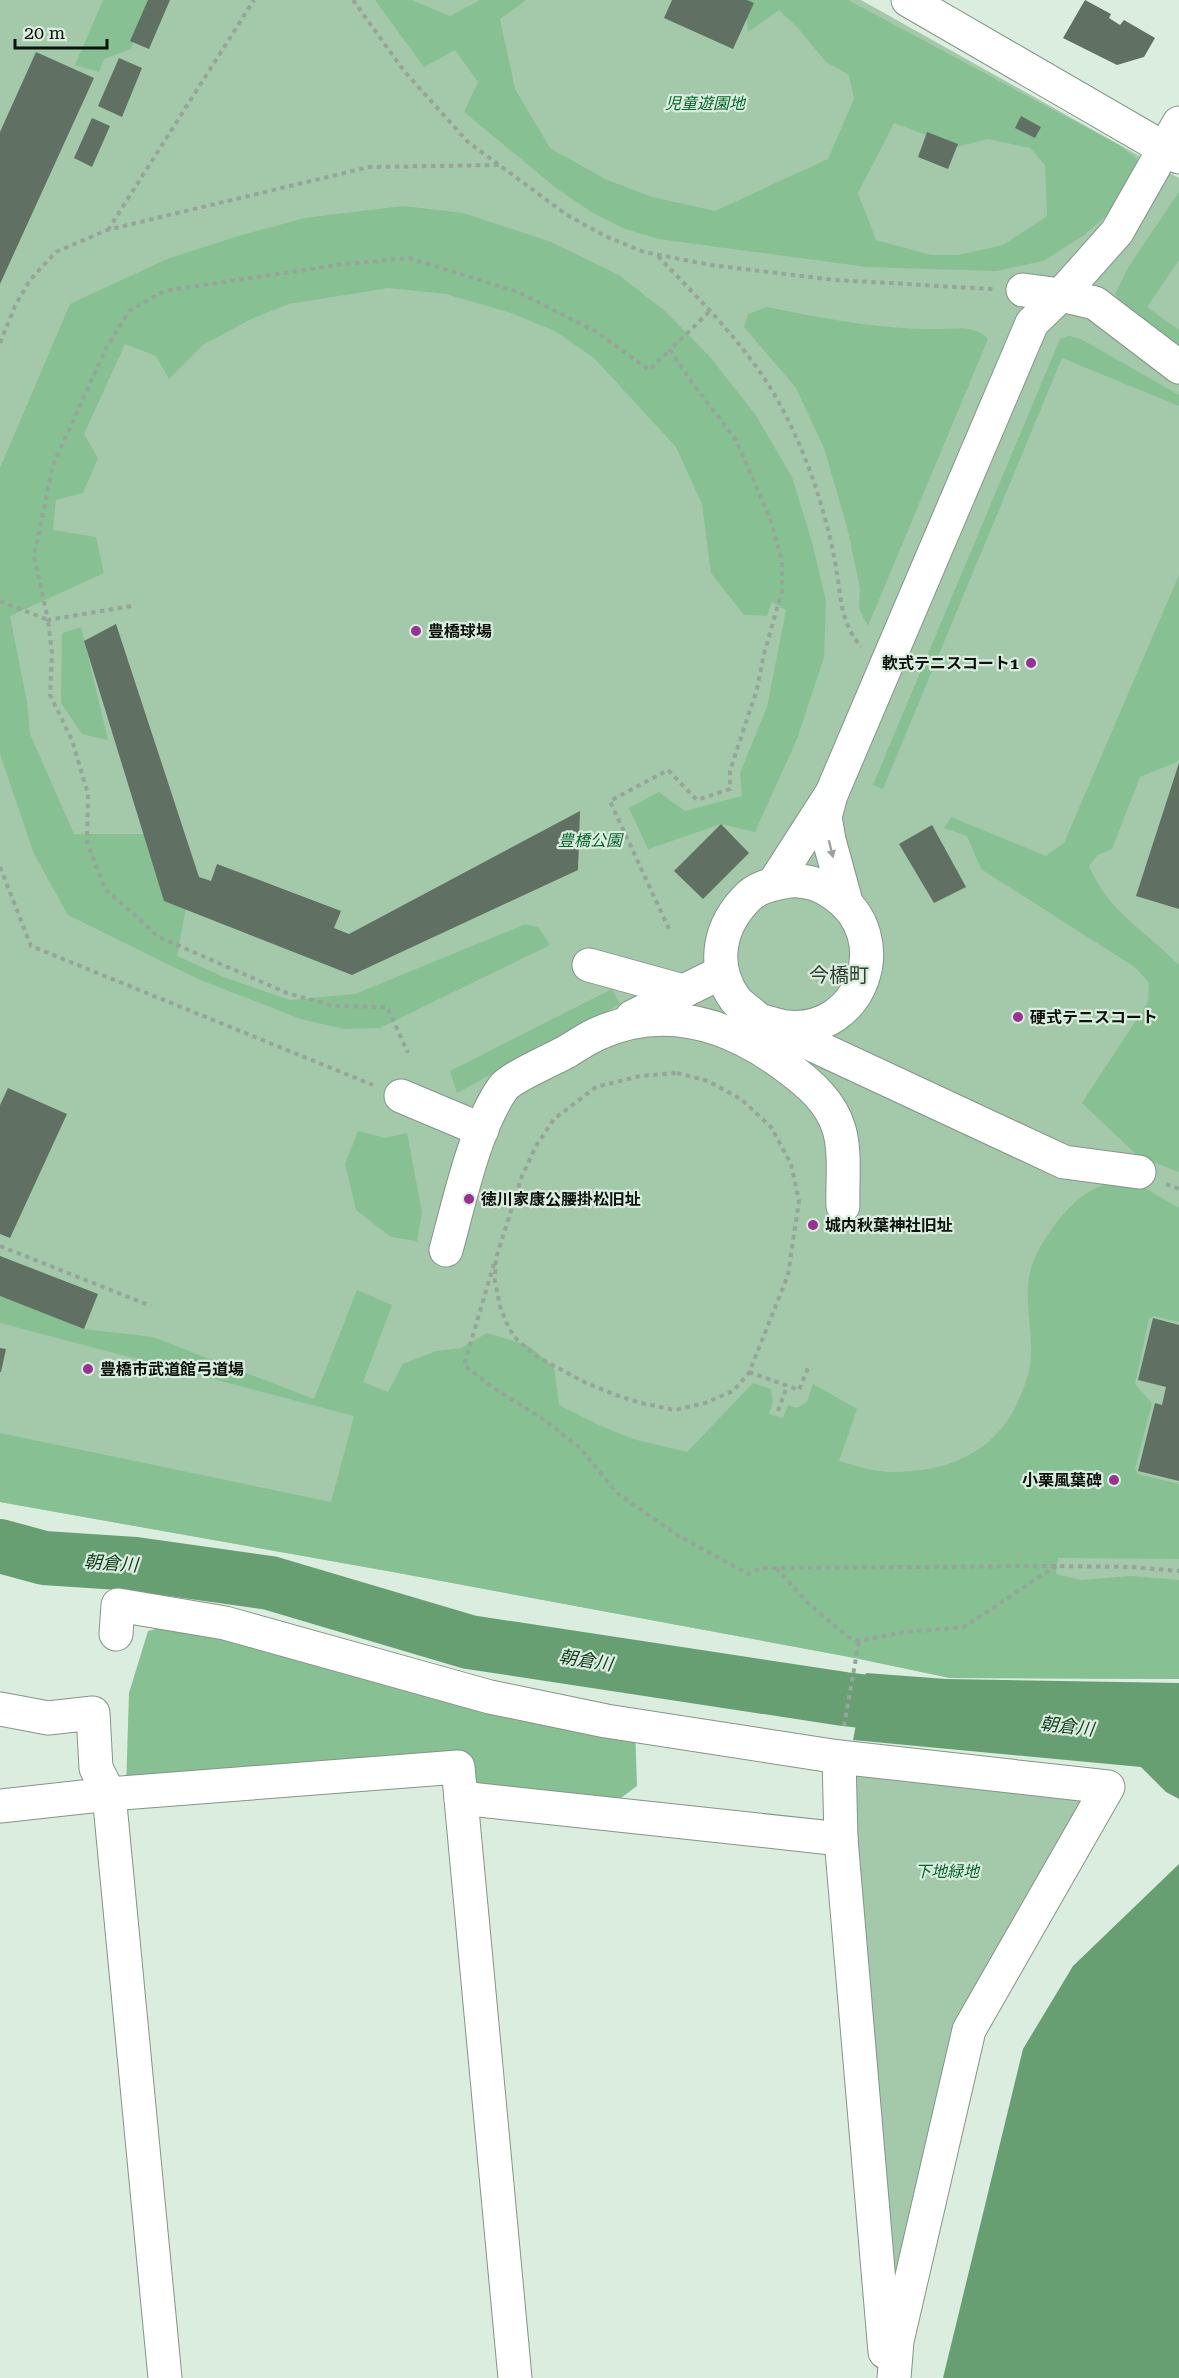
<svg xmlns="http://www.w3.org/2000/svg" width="1179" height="2378" font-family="'Roboto Serif','Noto Sans JP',serif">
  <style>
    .green { fill: #a3c9aa }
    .forest { fill: #87c092; fill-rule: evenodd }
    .water { fill: #679f73 }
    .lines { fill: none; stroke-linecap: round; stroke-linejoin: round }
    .river { stroke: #679f73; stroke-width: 54 }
    .building { fill: #607063 }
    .minor-casing { stroke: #849587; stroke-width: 35 }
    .path { stroke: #96a499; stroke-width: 4; stroke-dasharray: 4.5 4.5; stroke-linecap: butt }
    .minor { stroke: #fff; stroke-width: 33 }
    .oneway { fill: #9ea09e }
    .poi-dot { fill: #9a3194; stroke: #dbedde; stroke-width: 2 }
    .labels { text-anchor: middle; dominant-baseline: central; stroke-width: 4.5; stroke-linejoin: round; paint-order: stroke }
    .park-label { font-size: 16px; font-style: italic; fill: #05642c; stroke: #dbedde }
    .poi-label { font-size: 16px; font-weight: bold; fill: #0c120d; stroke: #dbedde; text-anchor: start }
    .water-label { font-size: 18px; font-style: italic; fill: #133d1f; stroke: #dbedde }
    .quarter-label { font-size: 20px; fill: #313f33; stroke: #dbedde }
  </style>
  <rect width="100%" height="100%" fill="#dbedde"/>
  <!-- green -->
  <g class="green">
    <polygon points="0,0 861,0 1179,178 1179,1679 950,1678 855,1658 393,1572 0,1502"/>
    <polygon points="839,1757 1108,1787 969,2030 897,2341"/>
  </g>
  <!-- forest -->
  <g class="forest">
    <polygon points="103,0 149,0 131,49 104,59 99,72 75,65"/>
    <path d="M375 0H412L450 16 480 0H526L500 19 515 89 550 148 607 180 652 197 715 211 828 159 854 99 849 75 826 62 798 28 779 10 748 32 746 0H848L1119 145 1138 160 1114 209 1083 236 1043 261 996 271 867 267 659 239 625 229 593 213 556 188 464 112 478 82 455 50 424 67ZM894 123 957 147 988 139 1030 148 1045 165 1047 216 1003 245 958 255H931L876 240 858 193Z"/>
    <polygon points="1179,192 1179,260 1147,307 1179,330 1179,345 1125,307 1115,294 1129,266"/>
    <polygon points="403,206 463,213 551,242 619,275 666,312 710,357 755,414 792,477 812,542 826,601 824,657 797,739 755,832 721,824 648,849 629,808 659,792 685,811 742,796 740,773 767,707 786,610 772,602 767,616 744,615 711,573 702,504 676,447 594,358 555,331 511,313 446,294 388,288 289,304 249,320 203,345 169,379 156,356 125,344 84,434 98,458 83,493 56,500 53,530 96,537 104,573 10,616 27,702 30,734 74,834 158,834 186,907 177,956 226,978 290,1000 355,994 526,924 539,928 550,945 380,1028 344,1029 301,1019 200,980 68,915 34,854 0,754 0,468 70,304 167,259 238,236 305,218"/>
    <path d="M767 307C822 318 880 330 936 329 955 329 975 324 988 339L868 626 859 609 860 588 847 527 824 448 796 388 744 327 748 314Z"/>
    <polygon points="1069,336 1081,339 1179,395 1179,406 1062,358 883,789 873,785 1060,339"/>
    <path d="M1179 575V761L1140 777 1112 849 1098 855 1089 866C1109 913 1145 930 1179 965V1172L1139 1157 1082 1103 1148 1002 1149 983 1136 968 981 869 967 836 944 828 951 817 1046 856 1064 843Z"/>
    <polygon points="81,627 108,740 82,734 61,703 62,633"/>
    <polygon points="612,989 620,1004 457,1093 450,1071"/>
    <polygon points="358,1131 385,1138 407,1133 422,1212 417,1241 391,1237 356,1210 345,1164"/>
    <path d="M1125 1176 1179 1208V1322L1154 1316 1149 1319 1135 1384 1152 1403 1135 1469 1138 1474 1179 1484V1559L1058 1558 1056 1574 1081 1580 1131 1576 1179 1580V1679L950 1678 855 1658 393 1572 0 1502V1433L331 1502 354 1416 0 1323V1296L84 1329 153 1337 314 1399 357 1290 392 1305 363 1382 388 1392 403 1364 436 1351 461 1348 487 1333 529 1346 554 1367 559 1405 599 1425 633 1439 687 1452 753 1383 771 1389 773 1402 769 1414 783 1418 788 1405 797 1408 807 1402 813 1384 857 1409 839 1461C856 1466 874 1472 892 1472 946 1472 993 1454 1017 1404 1022 1391 1028 1379 1030 1365 1035 1331 1021 1298 1032 1265 1041 1241 1065 1207 1087 1193 1098 1186 1113 1182 1125 1176Z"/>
    <polygon points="171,1625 635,1725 637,1786 601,1813 461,1798 459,1767 126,1789 129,1693 148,1631"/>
  </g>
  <!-- water -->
  <g class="water">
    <polygon points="866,1673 946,1679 1179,1683 1179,1799 1166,1792 1141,1767 853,1740"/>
    <polygon points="1179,1864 1179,2378 943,2378 1023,2049 1073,1966"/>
  </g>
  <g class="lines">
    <!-- river -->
    <polyline class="river" points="0,1546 44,1558 135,1564 270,1583 469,1642 844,1699 935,1710"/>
  </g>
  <!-- building -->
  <g class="building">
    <polygon points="148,0 170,0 149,49 130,41"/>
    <polygon points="672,0 747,0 754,3 733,49 664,18"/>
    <polygon points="1085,0 1111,14 1109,18 1120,25 1124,20 1155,38 1144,57 1117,65 1063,38"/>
    <polygon points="36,52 94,78 0,284 0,132"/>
    <polygon points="119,58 142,68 122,117 98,106"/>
    <polygon points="1021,116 1041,127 1035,138 1015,128"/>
    <polygon points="92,118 110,126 92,167 74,158"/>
    <polygon points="927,132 958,144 948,169 918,157"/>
    <polygon points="116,624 199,877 211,881 217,864 341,911 334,928 349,934 580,811 578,870 352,975 164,901 84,641"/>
    <polygon points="1179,763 1179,909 1136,896"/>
    <polygon points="721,824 749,853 703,899 674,871"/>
    <polygon points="932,825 966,887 934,903 899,844"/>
    <polygon points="8,1088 67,1114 10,1238 0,1234 0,1105"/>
    <polygon points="0,1256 98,1294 84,1329 0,1296"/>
    <polygon points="1153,1318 1179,1325 1179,1481 1138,1471 1155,1403 1162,1405 1166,1387 1138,1380"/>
    <polygon points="0,1348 6,1349 1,1372 0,1372"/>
  </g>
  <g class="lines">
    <defs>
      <g id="minor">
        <polyline points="908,0 1179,157"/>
        <polyline points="1023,290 1061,295 1095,303 1179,367"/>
        <polyline points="774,883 830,796"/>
        <polyline points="846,902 829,840 825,817 831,795 1032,323 1061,295 1117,232 1179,123"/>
        <polyline points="589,965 683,991"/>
        <polyline points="632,1017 722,972"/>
        <path d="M759 1020C768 1022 777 1026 786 1027 862 1035 897 937 834 894 821 885 806 880 791 881 776 883 760 886 749 896 720 924 710 964 735 999 741 1007 752 1013 759 1020L1064 1162 1139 1172"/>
        <polyline points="401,1096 482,1130"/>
        <path d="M446 1250C459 1203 475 1127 503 1088 510 1078 553 1059 566 1052 576 1046 586 1039 597 1034 665 1003 731 1025 787 1067 809 1083 831 1102 839 1129 846 1153 842 1181 843 1206"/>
        <polyline points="116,1634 118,1605 225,1623 490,1697 606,1721 839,1757 1108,1787 969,2030 897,2341 894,2378"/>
        <polyline points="0,1709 48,1718 93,1713 96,1768 109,1794 458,1767 515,2378"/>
        <polyline points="461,1798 841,1839 839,1757"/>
        <polyline points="0,1806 109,1794 165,2378"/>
        <polyline points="841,1839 885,2352"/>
      </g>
    </defs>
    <!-- minor casing -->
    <use href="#minor" class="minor-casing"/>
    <!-- path -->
    <g class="path">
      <polyline points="353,0 404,71 468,142 567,215 605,236 644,252 711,265 835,280 993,289"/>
      <polyline points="108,230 254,0"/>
      <path d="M658 256C690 290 724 323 752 361 781 399 802 446 817 491 824 514 831 538 835 562 842 596 838 618 861 647"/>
      <polyline points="0,343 15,306 30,280 56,252 107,230 369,167 499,165"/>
      <polyline points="0,601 48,620 52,653 50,695 72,740 88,794 87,842 105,889 159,937 287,993 334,1006 387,1007 408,1053"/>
      <polyline points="131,606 48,620 34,556 53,465 106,348 129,311 164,291 344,264 409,258 518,292 597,332 649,370 670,350"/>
      <polyline points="0,867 31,946 373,1085"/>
      <polyline points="669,929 610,801 668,770 697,800 730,789 730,771 757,689 764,654 782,591 782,562 771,521 736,440 691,381 670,350 710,311"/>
      <polygon points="677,1073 708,1081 741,1099 771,1127 791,1164 799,1201 788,1275 749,1373 733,1391 705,1403 675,1410 641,1403 616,1395 586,1383 536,1356 514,1337 506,1322 500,1306 495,1281 496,1258 522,1176 536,1146 554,1119 596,1087 640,1076"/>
      <polyline points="1166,1184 1179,1189"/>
      <polyline points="0,1246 151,1306"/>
      <polyline points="494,1264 464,1365 492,1387 546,1421 580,1448 617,1493 677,1535 748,1574 761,1568 1057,1566 1132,1567 1179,1571"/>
      <polyline points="749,1372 799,1390 808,1368"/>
      <polyline points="778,1411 787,1386"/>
      <polyline points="776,1568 809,1604 848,1637 859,1641 904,1632 964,1627 1056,1566"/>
      <polyline points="844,1726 859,1641"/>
    </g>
    <!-- minor -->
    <use href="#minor" class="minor"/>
  </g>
  <!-- one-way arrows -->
  <defs><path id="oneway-solid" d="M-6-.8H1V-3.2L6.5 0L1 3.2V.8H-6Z" transform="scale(1.5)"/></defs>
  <use class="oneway" href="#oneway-solid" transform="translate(831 849) rotate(76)"/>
  <!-- markers -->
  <g class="poi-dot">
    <circle cx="416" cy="631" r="6"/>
    <circle cx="1031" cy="663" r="6"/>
    <circle cx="1018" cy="1017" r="6"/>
    <circle cx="469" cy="1199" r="6"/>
    <circle cx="813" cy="1225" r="6"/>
    <circle cx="88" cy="1369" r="6"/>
    <circle cx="1114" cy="1480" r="6"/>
  </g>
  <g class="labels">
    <!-- park labels -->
    <g class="park-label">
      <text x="705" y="103">児童遊園地</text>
      <text x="590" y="840">豊橋公園</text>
      <text x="947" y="1871">下地緑地</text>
    </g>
    <!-- poi labels -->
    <g class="poi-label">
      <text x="428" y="631">豊橋球場</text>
      <text x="1019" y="663" text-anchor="end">軟式テニスコート1</text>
      <text x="1030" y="1017">硬式テニスコート</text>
      <text x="481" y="1199">徳川家康公腰掛松旧址</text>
      <text x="825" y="1225">城内秋葉神社旧址</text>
      <text x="100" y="1369">豊橋市武道館弓道場</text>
      <text x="1102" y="1480" text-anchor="end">小栗風葉碑</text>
    </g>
    <!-- water labels -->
    <g class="water-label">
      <text transform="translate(111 1563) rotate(4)">朝倉川</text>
      <text transform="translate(586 1660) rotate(9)">朝倉川</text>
      <text transform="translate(1067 1726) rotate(7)">朝倉川</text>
    </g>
    <!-- quarter labels -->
    <g class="quarter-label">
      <text x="839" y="975">今橋町</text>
    </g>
  </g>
  <!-- scale -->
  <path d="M15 39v9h92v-9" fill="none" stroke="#0c120d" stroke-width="3"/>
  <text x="24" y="39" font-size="18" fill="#0c120d" stroke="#dbedde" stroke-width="4.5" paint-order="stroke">20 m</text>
</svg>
